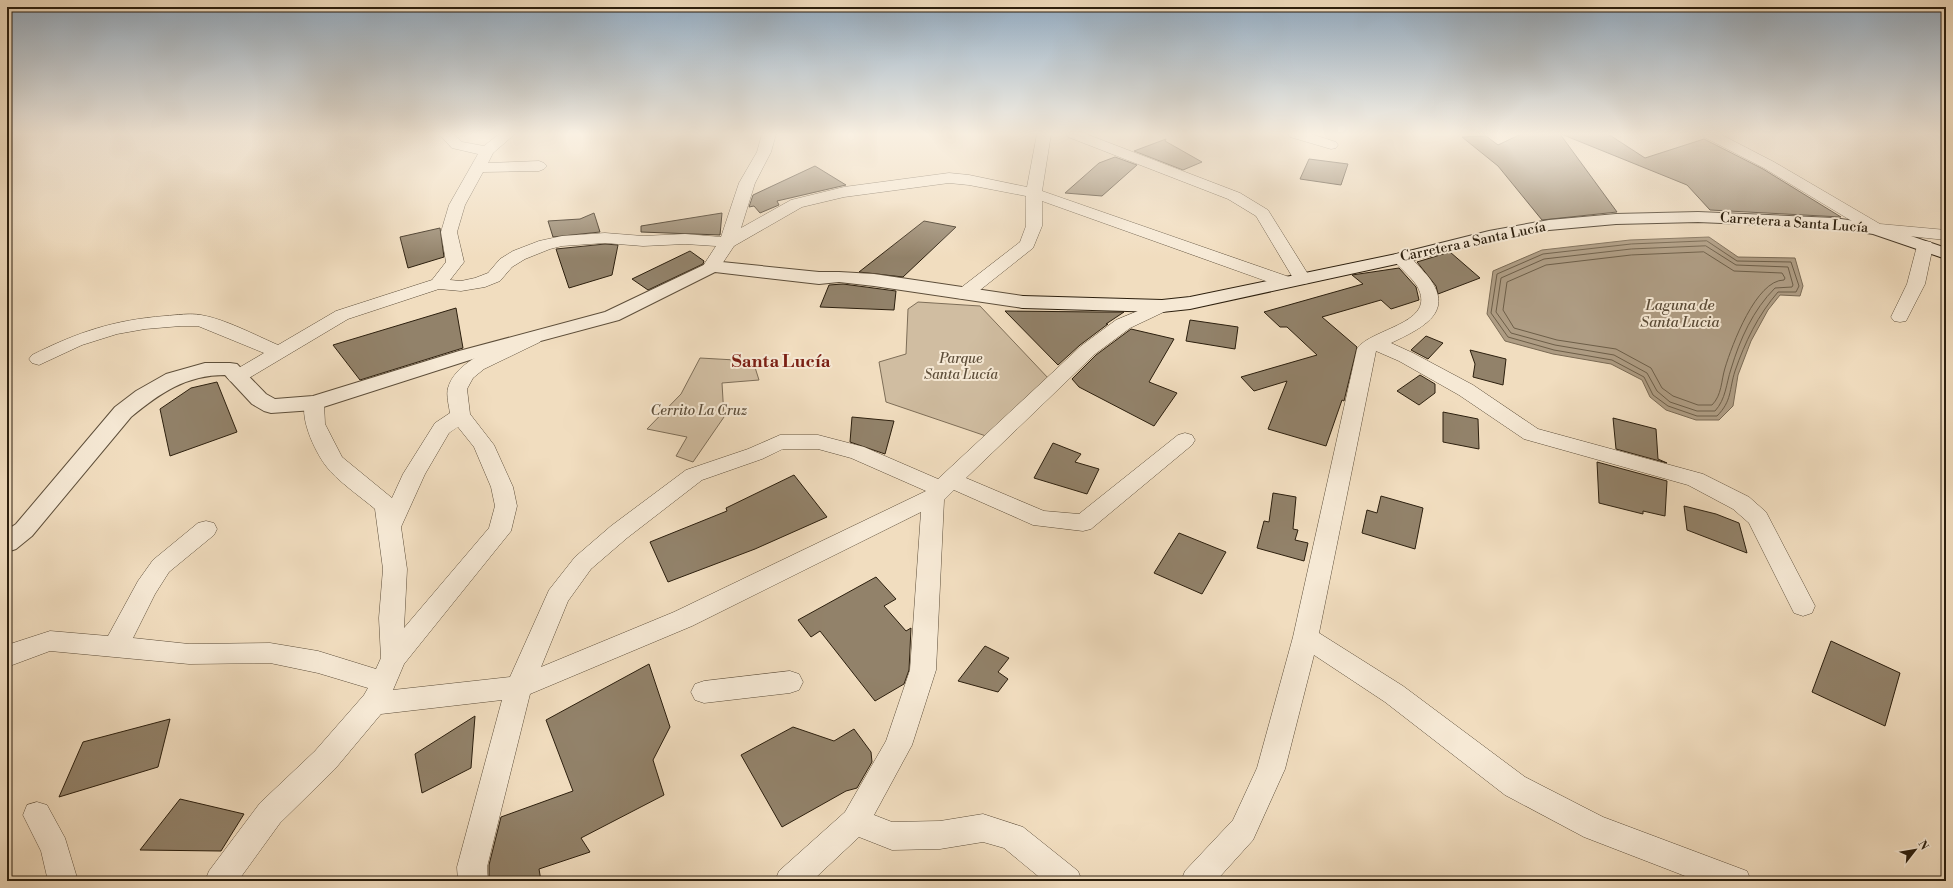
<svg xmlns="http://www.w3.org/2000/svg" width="1953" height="888" font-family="'Libre Bodoni',serif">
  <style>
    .green { fill: #d0bda1; stroke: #7e6e58 }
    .water { fill: #ae9c83; stroke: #7a6a54 }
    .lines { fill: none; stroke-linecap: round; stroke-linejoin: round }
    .shore { stroke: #6d5e48; stroke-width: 1 }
    .building { fill: #92826a; stroke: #2c1f0e }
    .minor-casing { stroke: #5d4e3a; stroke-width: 1 }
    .tertiary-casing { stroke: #5d4e3a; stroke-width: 2 }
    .secondary-casing { stroke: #2c1f0e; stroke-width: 2 }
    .minor { fill: #f6e9d5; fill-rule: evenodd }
    .tertiary { fill: #f6e9d5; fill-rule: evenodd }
    .secondary { fill: #f6e9d5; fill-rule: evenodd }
    .labels { text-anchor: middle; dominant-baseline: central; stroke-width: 4; stroke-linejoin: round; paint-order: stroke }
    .street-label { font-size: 14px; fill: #2c1f0e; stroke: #f6e9d5 }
    .park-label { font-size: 14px; font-style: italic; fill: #5d4e3a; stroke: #f6e9d5 }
    .water-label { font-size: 15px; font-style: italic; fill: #5a4b37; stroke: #f6e9d5 }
    .district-label { font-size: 18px; font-weight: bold; fill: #7a1f14; stroke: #f6e9d5 }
  </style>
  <rect width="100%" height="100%" fill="#f1ddbf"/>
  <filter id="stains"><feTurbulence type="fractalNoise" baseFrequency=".005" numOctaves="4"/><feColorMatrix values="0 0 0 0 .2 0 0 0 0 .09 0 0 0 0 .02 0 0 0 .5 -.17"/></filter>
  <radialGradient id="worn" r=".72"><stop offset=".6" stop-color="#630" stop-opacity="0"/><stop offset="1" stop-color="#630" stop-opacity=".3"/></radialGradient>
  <!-- green -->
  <g class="green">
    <polygon points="918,302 980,306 1049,379 986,436 886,402 879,362 906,354 908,309"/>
    <polygon points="700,358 753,361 759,380 722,383 724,417 693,462 676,456 687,437 647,429 681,394"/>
  </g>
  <!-- water -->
  <polygon class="water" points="1709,237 1738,257 1795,258 1803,286 1800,296 1780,295 1768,310 1751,341 1738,375 1733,406 1719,420 1696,420 1666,410 1650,397 1642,380 1611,364 1553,354 1505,341 1487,314 1493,271 1542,250 1630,240"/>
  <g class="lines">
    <!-- shore -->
    <g class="shore">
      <path d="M1707 241 1737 261 1791 262 1799 286 1796 292H1778C1758 315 1745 342 1735 371 1729 390 1732 401 1717 416H1697L1668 406 1653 395 1644 377 1612 360 1554 350 1508 337 1491 313 1497 274 1543 254 1631 244Z"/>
      <path d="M1706 246 1736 265 1788 267 1793 285 1792 287 1775 288C1753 310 1740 339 1731 369 1726 384 1726 399 1715 411H1697L1670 402 1657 391 1647 373 1614 355 1555 345 1511 333 1496 312 1501 278 1544 259 1631 249Z"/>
      <path d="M1704 252 1734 271 1782 273 1785 278 1784 280C1756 280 1732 345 1725 368 1721 381 1722 395 1712 405H1698L1673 396 1662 388 1651 368 1616 349 1557 340 1514 328 1503 310 1507 282 1546 265 1631 255Z"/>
    </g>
  </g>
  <!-- building -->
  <g class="building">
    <polygon points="1521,134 1560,134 1617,212 1542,220 1498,166 1462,137 1486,136 1498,145"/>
    <polygon points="1561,134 1608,134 1645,158 1704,139 1763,169 1841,217 1710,210 1687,185"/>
    <polygon points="1166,139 1165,141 1202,162 1183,170 1134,151"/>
    <polygon points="1115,157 1137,165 1102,196 1065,193 1099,163"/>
    <polygon points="1309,159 1348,164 1341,185 1300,179"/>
    <polygon points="815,166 846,185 777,201 779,205 760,213 754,206 749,207 753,195"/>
    <polygon points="594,213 600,232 553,237 548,221 580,219"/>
    <polygon points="722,213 720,235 641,232 641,226"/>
    <polygon points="924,221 956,227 903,277 859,272"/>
    <polygon points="440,228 444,257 408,268 400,237"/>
    <polygon points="605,244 618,245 612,275 569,288 556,249"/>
    <polygon points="690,251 704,261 703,264 648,290 632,279"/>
    <polygon points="1450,252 1480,278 1438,294 1436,286 1417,262"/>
    <polygon points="1399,268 1416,287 1419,300 1391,309 1381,300 1322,317 1357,347 1344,401 1342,400 1326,446 1268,429 1287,381 1254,391 1241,377 1317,355 1287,327 1280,327 1264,312 1363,284 1352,275"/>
    <polygon points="843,284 896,291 894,310 820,307 829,285"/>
    <polygon points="456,308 463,348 360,380 333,345"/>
    <polygon points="1005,311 1097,312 1124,312 1106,324 1108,324 1080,345 1058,365"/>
    <polygon points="1190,320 1238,327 1235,349 1186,341"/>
    <polygon points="1131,329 1174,339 1149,382 1177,393 1154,426 1079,387 1072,379 1096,355"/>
    <polygon points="1426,336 1443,343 1428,359 1411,350"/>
    <polygon points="1470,350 1506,359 1503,385 1473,377 1475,364"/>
    <polygon points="1420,375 1435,384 1435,393 1419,405 1397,391"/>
    <polygon points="217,382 237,432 170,456 160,409 191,388"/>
    <polygon points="1443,412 1478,419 1479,449 1443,442"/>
    <polygon points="852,417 894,421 885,454 850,442"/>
    <polygon points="1613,418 1656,429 1658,459 1667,463 1616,449"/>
    <polygon points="1053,443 1081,454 1075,462 1099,469 1087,494 1034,478"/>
    <polygon points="1597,462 1667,481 1665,516 1643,511 1643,514 1599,503"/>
    <polygon points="794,475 827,517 755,549 668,582 650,542 727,511 726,508"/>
    <polygon points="1273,493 1296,497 1293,529 1298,530 1295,540 1308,543 1304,561 1257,548 1264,521 1269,522"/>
    <polygon points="1381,496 1423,508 1415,549 1362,533 1367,510 1377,513"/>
    <polygon points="1684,506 1716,514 1739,523 1747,553 1687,530"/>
    <polygon points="1179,533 1226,552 1202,594 1154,573"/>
    <polygon points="876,577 896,599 884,606 906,631 911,628 909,670 904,684 875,701 820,631 811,637 798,620"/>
    <polygon points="1831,641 1900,673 1885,726 1812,692"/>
    <polygon points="985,646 1009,658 998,672 1008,679 998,692 958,681"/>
    <polygon points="649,664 670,727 653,760 664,795 581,838 590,852 539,869 541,881 489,881 489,865 501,817 573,791 546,720"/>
    <polygon points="475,716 471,768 422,793 415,754"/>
    <polygon points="170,719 158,767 59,797 83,742"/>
    <polygon points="793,727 834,741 854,729 871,752 872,762 857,788 846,791 782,827 741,755"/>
    <polygon points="180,799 244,814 221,851 140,850"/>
  </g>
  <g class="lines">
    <defs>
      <g id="minor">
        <path d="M439 134H454L462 142 484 146 499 134H515L493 153 488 163 539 161 544 163 547 166 544 169 539 171 483 172 465 205 457 232 464 262 450 280 461 281 475 278 488 273 500 259 513 251 539 241 562 236 605 233 643 236 685 234 721 237 739 183 757 152 762 134H776L771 152 755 183 741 228 791 200 844 187 949 173 969 175 1027 187 1037 134H1051L1042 191 1292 278 1295 282 1292 286 1286 287 1280 286 1042 201V226L1033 248 970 298 964 299 958 298 955 294 958 290 1020 242 1026 226V196L969 185 949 183 844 197 802 207 734 246 718 270 712 271 706 270 703 266 716 246 685 244 643 246 605 243 562 246 550 249 525 259 512 267 500 281 485 287 461 291 439 289 348 319 244 381 237 383 230 381 227 377 230 373 264 353 198 326H181L145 329 117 334 82 345 39 365 32 363 29 359 32 355C78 332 114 320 165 316 177 315 190 313 201 315 225 319 255 335 278 345L336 311 432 280 446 262 441 232 449 205 478 154 452 148Z"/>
        <polygon points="1066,134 1086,134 1240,193 1268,210 1311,279 1308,283 1302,284 1296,283 1256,216 1228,199 1068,137"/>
        <polygon points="1288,134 1311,134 1336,142 1338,145 1336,148 1331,149 1290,137"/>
        <polygon points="1702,134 1720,134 1774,162 1880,224 1946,230 1946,240 1870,232 1764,168 1704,137"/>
        <polygon points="1925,241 1931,242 1933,246 1925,284 1906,321 1900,322 1894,321 1891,317 1907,284 1917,246 1919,242"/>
        <path d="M1401 253C1411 255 1419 267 1426 274 1458 312 1422 328 1391 343L1413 353 1473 385 1538 429 1703 474 1749 497 1766 512 1815 606 1812 613 1803 616 1794 613 1749 523 1733 509 1688 485 1524 439 1459 395 1399 361 1376 351 1319 633 1403 686 1525 777 1603 817 1747 871 1751 881H1698L1584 837 1505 795 1385 702 1314 655 1285 769 1253 840 1216 881H1181L1185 871 1233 820 1257 768 1293 637 1357 349C1370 328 1439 324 1417 286 1411 276 1399 268 1392 258L1395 254Z"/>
        <path d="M1162 301 1168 302 1171 306 1168 310 1130 328 1095 354 966 478 1044 511 1079 514 1178 435 1185 433 1192 435 1195 440 1192 445 1091 529 1083 531 1033 525 954 490 944 500 936 670 912 745 874 815 892 822 940 821 983 814 1023 827 1078 871 1082 881H1044L1004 848 983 842 940 849 892 850 859 837 812 881H775L779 871 845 812 886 741 910 670 921 512 692 626 530 694 487 867 488 881H458L457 867 502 700 381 714 335 769 280 823 238 881H205L209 871 260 803 315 751 364 695 368 688 318 673 270 663 189 664 50 651 7 667V645L50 631 108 636 138 581 153 560 198 523 206 521 214 523 217 529 214 535 169 572 155 594 133 638 189 644 270 643 318 651 376 669 381 658 379 618 383 569 375 509C362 498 335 479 326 466 315 452 297 414 307 398L314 396 321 398 324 403 325 424 342 457 392 498 403 474 435 423 450 413C449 406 446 395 448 388 456 359 501 346 526 334L533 332 540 334 542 338 540 342 484 369 473 378 467 389 470 414 494 445 513 487 517 506 511 531 404 664 393 690 510 677 549 590 575 557 611 526 686 470 748 449 780 435H818L864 447 938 479 1081 346 1116 320ZM458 427 474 447 491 487 495 506 489 528 404 628 407 569 401 527 425 474 449 433ZM783 449H818L851 458 926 491 674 612 541 667 568 601 591 569 627 538 702 480 762 459Z"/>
        <polygon points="790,671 799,674 803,682 799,690 790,693 704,703 695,700 691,692 695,684 704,681"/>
        <polygon points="37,802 47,805 65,838 78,881 48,881 41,851 23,815 27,805"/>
      </g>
      <path id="tertiary" d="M712 261 819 272H839L874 274 1023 296 1030 298 1032 302 1030 306 1023 308 874 286 839 282 819 284 715 272 619 320 473 359 314 410 271 413 264 411 252 404 225 375C186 375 160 393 131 417L32 536 16 549 7 552V530L16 524 115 407 136 391 166 374 205 363H230L237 364 266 394 275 399 313 396 459 351 605 312Z"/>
      <polygon id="secondary" points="1698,212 1834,218 1876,224 1946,248 1946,259 1873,234 1834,228 1698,222 1616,224 1549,230 1489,241 1401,263 1190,309 1162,312 1023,308 1016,306 1014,302 1016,298 1023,296 1162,300 1190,297 1401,253 1489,231 1549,220 1616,214"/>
    </defs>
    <!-- minor casing -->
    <use href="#minor" class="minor-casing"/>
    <!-- tertiary casing -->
    <use href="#tertiary" class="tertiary-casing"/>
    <!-- secondary casing -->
    <use href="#secondary" class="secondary-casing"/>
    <!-- minor -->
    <use href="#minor" class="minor"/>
    <!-- tertiary -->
    <use href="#tertiary" class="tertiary"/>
    <!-- secondary -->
    <use href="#secondary" class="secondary"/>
  </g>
  <!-- sky -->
  <linearGradient id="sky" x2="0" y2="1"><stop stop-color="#91aac0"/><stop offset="0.52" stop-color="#f9f0e2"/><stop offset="1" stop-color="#f9f0e2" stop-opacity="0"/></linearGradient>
  <rect width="1953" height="258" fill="url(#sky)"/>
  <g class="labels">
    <!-- street labels -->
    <g class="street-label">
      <text transform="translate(1794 223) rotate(4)">Carretera a Santa Lucía</text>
      <text transform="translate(1473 242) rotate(-12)">Carretera a Santa Lucía</text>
    </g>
    <!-- park labels -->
    <g class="park-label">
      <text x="961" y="359">Parque<tspan x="961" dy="16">Santa Lucía</tspan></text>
      <text x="699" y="411">Cerrito La Cruz</text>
    </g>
    <!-- water labels -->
    <g class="water-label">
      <text x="1680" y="305">Laguna de<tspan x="1680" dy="17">Santa Lucia</tspan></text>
    </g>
    <!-- district labels -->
    <g class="district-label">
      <text x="781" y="361">Santa Lucía</text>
    </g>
  </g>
  <!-- margin -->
  <rect width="1953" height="888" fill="none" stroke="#f1ddbf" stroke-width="24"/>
  <rect x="8" y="8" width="1937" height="872" fill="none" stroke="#2c1f0e" stroke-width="2"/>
  <rect x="12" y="12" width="1929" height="864" fill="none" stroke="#2c1f0e"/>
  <!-- north arrow -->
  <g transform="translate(1915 850) rotate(59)" stroke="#f6e9d5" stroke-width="3" paint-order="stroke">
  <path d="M0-3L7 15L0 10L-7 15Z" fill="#2c1f0e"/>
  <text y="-6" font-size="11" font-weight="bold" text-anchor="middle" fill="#2c1f0e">N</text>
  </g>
  <rect width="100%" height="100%" filter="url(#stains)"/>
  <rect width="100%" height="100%" fill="url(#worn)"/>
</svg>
